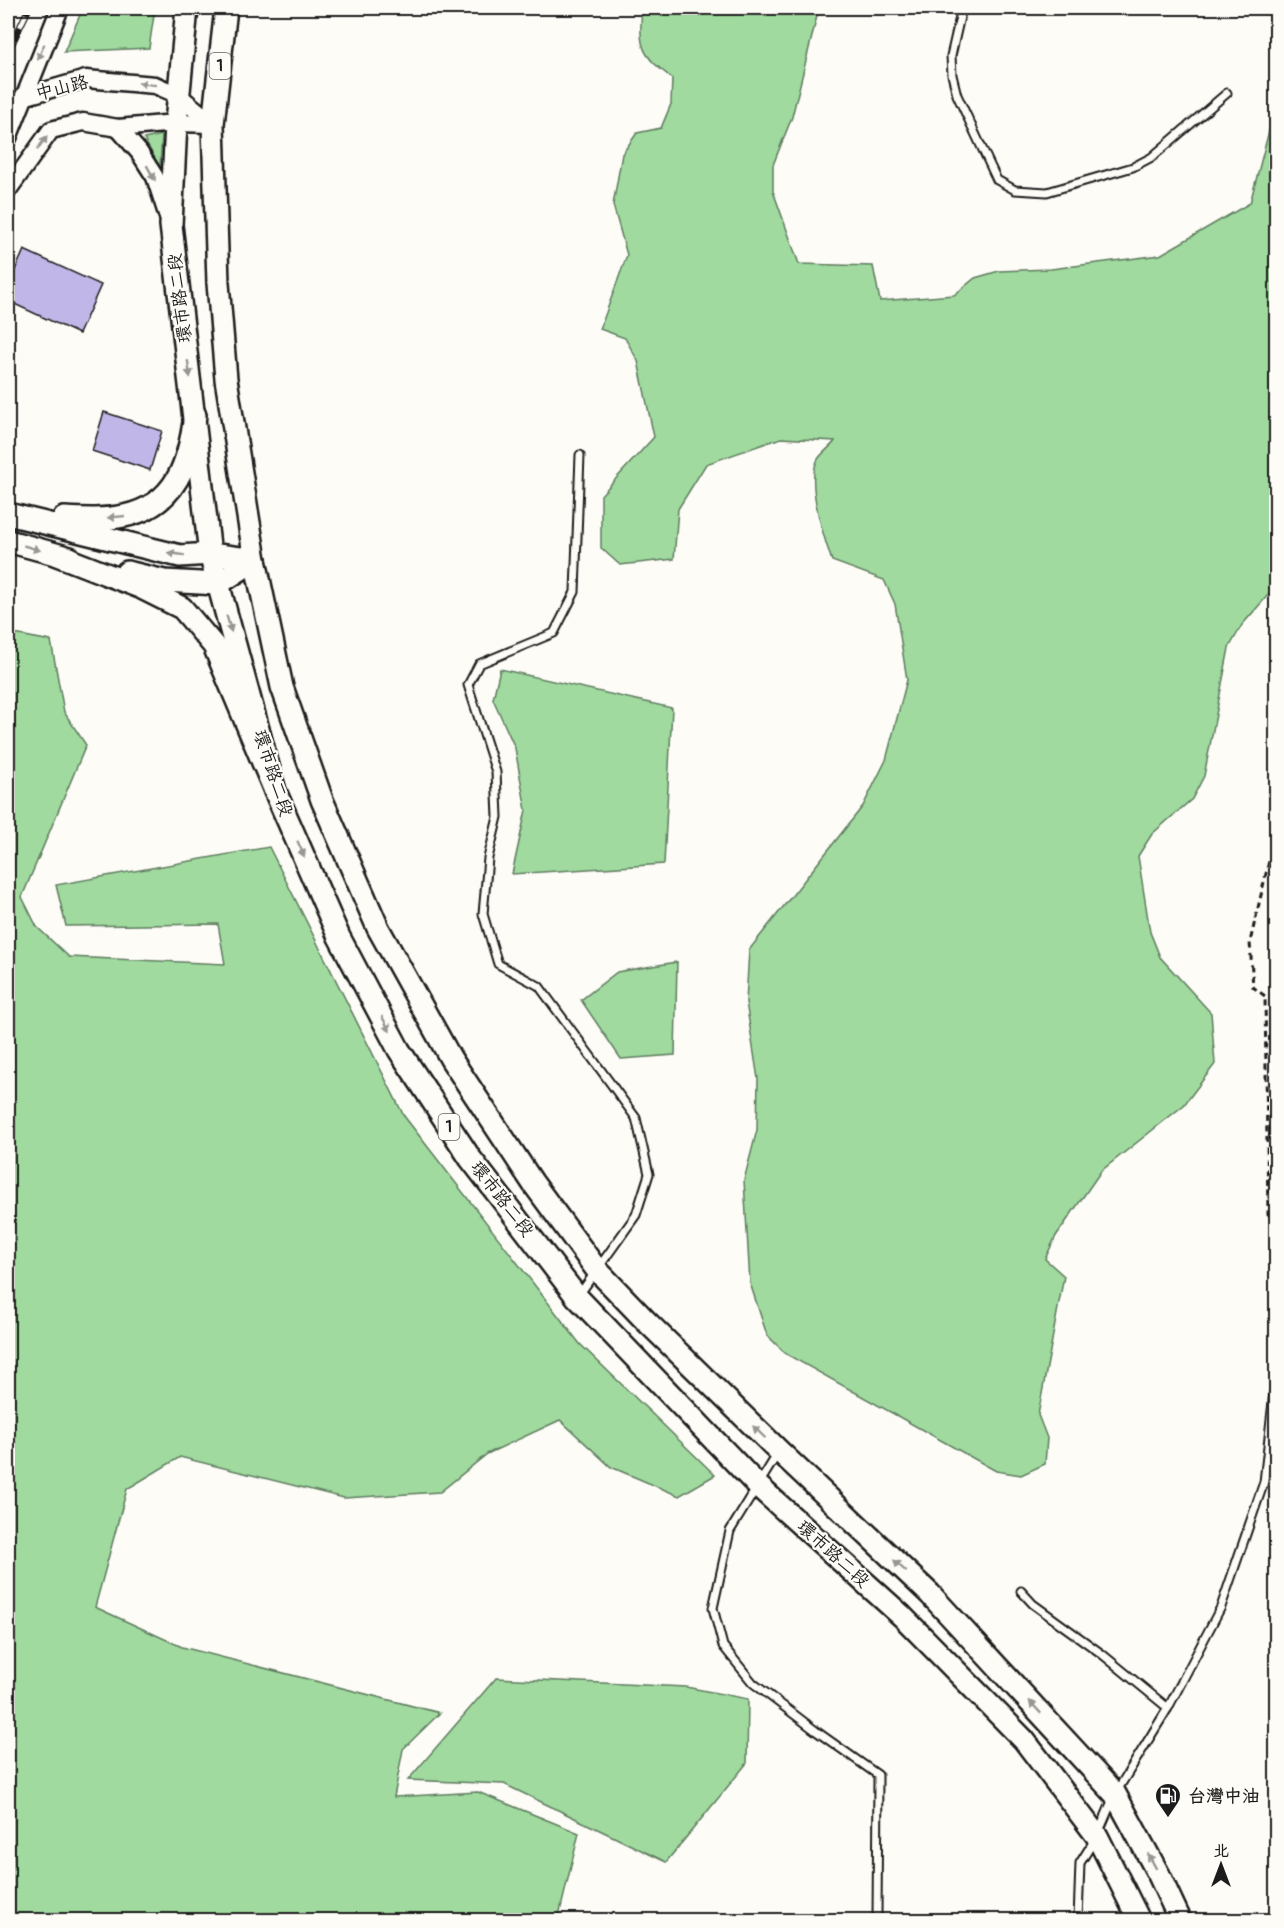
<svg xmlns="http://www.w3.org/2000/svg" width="1284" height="1928" font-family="Pangolin,'LXGW WenKai TC',sans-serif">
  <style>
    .green { fill: #a0da9f; stroke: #5e7b5e; stroke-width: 1.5 }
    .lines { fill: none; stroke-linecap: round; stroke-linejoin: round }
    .stream { stroke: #5d8f92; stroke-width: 4.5 }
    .building { fill: #c0b6e8; stroke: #1c1c1c; stroke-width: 1.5 }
    .service-casing { stroke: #1c1c1c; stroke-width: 11 }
    .tertiary-casing { stroke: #1c1c1c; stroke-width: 21 }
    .primary-casing { stroke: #1c1c1c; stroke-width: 26 }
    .trunk-casing { stroke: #1c1c1c; stroke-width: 26 }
    .path { stroke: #1c1c1c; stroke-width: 3; stroke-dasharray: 6 4.5; stroke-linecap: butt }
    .service { stroke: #fdfcf7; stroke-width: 7 }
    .tertiary { stroke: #fdfcf7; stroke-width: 16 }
    .primary { stroke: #fdfcf7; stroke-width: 21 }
    .trunk { stroke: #fdfcf7; stroke-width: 21 }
    .rail-casing { stroke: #1c1c1c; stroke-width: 7 }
    .rail { stroke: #fdfcf7; stroke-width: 4.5; stroke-dasharray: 14; stroke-linecap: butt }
    .oneway { fill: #989794 }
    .labels { text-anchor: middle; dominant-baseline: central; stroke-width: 4.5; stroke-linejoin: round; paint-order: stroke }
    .shield { fill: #fdfcf7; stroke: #605f5e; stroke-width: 1.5 }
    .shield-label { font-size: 16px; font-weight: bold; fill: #1c1c1c }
    .street-label { font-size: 18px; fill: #1c1c1c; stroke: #fdfcf7 }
    .poi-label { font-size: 18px; font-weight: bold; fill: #1c1c1c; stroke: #fdfcf7; text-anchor: start }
  </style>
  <rect width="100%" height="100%" fill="#fdfcf7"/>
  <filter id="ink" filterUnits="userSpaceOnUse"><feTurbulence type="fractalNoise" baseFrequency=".0167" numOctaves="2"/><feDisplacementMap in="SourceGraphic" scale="12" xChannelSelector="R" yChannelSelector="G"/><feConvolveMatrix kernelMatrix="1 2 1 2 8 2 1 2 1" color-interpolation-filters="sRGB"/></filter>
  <g filter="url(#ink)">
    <!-- green -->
    <g class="green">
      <polygon points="83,8 155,8 149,48 64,52"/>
      <path d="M642 8H819L792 117 773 165V191L799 264 873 266 880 301 954 295 975 278 999 271 1051 269 1160 255 1250 203 1276 104V586L1242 625 1229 648 1204 776 1192 799 1152 834 1138 856 1150 932 1160 957 1211 1013 1215 1064 1184 1105 1101 1171 1056 1236 1045 1259 1064 1276 1038 1415 1047 1438 1045 1464 1021 1475 996 1471 786 1354 767 1335 750 1283 744 1180 757 1130 758 1079 746 1002 749 950 863 806 886 760 907 680 895 604 884 580 832 561C824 538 806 485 817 461 820 454 831 447 835 441L781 438 706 464 678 509 674 559 620 565 601 548V495L654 437 638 361 625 338 600 329 627 255 613 205 622 154 637 133 661 128 671 104 672 78C640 54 639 47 642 8Z"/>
      <polygon points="162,135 160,167 144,139"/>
      <polygon points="14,634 51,641 64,712 86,745 22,897 37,927 69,957 225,964 218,924 66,926 56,885 269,847 404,1116 580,1344 715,1475 679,1496 611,1467 560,1420 487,1454 440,1492 344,1498 180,1457 127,1489 95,1607 182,1647 440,1713 403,1749 394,1797 478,1792 579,1833 558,1920 8,1920 8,644"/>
      <polygon points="500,669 672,708 664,864 512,874 526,810 515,748 493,699"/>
      <polygon points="677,962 675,1055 621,1059 581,1000 617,972"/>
      <polygon points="496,1678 686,1687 748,1699 747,1763 666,1862 504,1784 408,1780"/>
    </g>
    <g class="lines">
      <!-- stream -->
      <polyline class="stream" points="1272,1920 1276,1919"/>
    </g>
    <!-- building -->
    <g class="building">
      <polygon points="24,250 101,285 79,334 8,301 8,286"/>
      <polygon points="104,412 162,431 150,470 92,451"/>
    </g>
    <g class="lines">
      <defs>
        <g id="service">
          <polyline points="962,8 951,56 952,75 957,95 997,180 1015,190 1047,192 1133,167 1152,157 1227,93"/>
          <polyline points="579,1295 636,1215 649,1174 636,1118 539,986 498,964 483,914 488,858 498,817 496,772 468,685 479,664 554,633 575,592 580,455"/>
          <polyline points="778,1453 730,1531 713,1608 723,1646 753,1683 816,1731 878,1775 877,1920"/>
          <polyline points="1021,1591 1033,1604 1102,1654 1168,1708"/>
          <polyline points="1078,1920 1080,1863 1097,1836 1115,1794 1168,1708 1221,1607 1264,1482 1274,1392 1276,1389"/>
        </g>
        <g id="tertiary">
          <polyline points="23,97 86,79 155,85 178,95 213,124"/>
          <polyline points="118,128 139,152 155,177 168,217"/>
          <polyline points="8,138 60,8"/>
          <polyline points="8,190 51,130 83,122 118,128 176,123 213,124"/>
        </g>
        <g id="primary">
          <polyline points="187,8 176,123 171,225 210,554 275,791 339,937 399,1050 470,1158 577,1297 758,1486 902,1616 1024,1740 1097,1836 1139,1920"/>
          <polyline points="226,8 213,124 218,283 226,379 255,560 282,687 322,800 378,928 451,1059 533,1183 597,1270 646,1321 779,1451 930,1594 1115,1794 1159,1875 1180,1920"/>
        </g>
        <g id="trunk">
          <polyline points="8,514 180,556 210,554 255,560"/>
          <path d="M64 518C84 519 105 520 124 516 177 505 189 462 195 415"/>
          <polyline points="8,541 70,558"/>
          <polyline points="57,555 142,588 182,608 214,646 275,791"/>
          <polyline points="127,572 164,581 218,584 255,560"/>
        </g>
      </defs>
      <!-- service casing -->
      <use href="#service" class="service-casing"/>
      <!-- tertiary casing -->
      <use href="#tertiary" class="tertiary-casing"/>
      <!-- primary casing -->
      <use href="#primary" class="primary-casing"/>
      <!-- trunk casing -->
      <use href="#trunk" class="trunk-casing"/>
      <!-- path -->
      <polyline class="path" points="1276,831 1250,942 1253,987 1265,996 1268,1214 1276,1218"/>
      <!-- service -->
      <use href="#service" class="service"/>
      <!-- tertiary -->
      <use href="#tertiary" class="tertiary"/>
      <!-- primary -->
      <use href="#primary" class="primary"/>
      <!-- trunk -->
      <use href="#trunk" class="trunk"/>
      <defs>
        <g id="rail">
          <polyline points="8,19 13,8"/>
          <polyline points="8,52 29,8"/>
        </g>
      </defs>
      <!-- rail casing -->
      <use href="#rail" class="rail-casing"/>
      <!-- rail -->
      <use href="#rail" class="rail"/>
    </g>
    <!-- one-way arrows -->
    <defs><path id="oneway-solid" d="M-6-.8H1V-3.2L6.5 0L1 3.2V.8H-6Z" transform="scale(1.5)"/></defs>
    <g class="oneway">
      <use href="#oneway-solid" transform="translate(41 52) rotate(112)"/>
      <use href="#oneway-solid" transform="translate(147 84) rotate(-173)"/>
      <use href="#oneway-solid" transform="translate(42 143) rotate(-54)"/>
      <use href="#oneway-solid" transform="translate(151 173) rotate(61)"/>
      <use href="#oneway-solid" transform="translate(189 369) rotate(82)"/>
      <use href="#oneway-solid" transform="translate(116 517) rotate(174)"/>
      <use href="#oneway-solid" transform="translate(32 548) rotate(16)"/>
      <use href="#oneway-solid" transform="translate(176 554) rotate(-171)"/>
      <use href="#oneway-solid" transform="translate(229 624) rotate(74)"/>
      <use href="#oneway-solid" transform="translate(301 849) rotate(66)"/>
      <use href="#oneway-solid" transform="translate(386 1024) rotate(62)"/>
      <use href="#oneway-solid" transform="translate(759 1432) rotate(-136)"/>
      <use href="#oneway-solid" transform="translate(900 1566) rotate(-137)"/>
      <use href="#oneway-solid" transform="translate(1035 1707) rotate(-133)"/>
      <use href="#oneway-solid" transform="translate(1152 1861) rotate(-119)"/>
    </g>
  </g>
  <!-- icons -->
  <defs>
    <symbol id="fuel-pin" viewBox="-11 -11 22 30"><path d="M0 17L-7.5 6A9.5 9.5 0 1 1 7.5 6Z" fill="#1c1c1c" stroke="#fdfcf7"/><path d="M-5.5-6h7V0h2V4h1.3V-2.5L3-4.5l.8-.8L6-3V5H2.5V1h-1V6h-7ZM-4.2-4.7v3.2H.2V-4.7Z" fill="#fff"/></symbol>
  </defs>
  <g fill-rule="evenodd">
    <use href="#fuel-pin" x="1153" y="1781" width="30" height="40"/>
  </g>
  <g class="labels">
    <!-- shield labels -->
    <g class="shield">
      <rect x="209.5" y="53" width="21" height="26" rx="4.5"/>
      <rect x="438.5" y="1114" width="21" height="26" rx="4.5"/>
    </g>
    <g class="shield-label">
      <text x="220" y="66">1</text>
      <text x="449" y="1127">1</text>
    </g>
    <!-- street labels -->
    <g class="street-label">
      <text transform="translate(62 88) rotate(-14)">中山路</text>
      <text transform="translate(180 298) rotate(-97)">環市路二段</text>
      <text transform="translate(273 773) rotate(72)">環市路二段</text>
      <text transform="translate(502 1199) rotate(52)">環市路二段</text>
      <text transform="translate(833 1554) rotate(42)">環市路二段</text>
    </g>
    <!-- poi labels -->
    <g class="poi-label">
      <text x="1188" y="1796">台灣中油</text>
    </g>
  </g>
  <!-- margin -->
  <rect width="1284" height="1928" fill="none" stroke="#fdfcf7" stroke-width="30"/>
  <rect x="15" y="15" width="1254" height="1898" fill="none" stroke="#1c1c1c" stroke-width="2" filter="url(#ink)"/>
  <!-- north arrow -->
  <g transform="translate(1221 1865)" stroke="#fdfcf7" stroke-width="4.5" paint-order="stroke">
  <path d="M0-4.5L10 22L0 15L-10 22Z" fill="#1c1c1c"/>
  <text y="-9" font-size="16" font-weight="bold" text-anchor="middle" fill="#1c1c1c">北</text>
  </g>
</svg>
